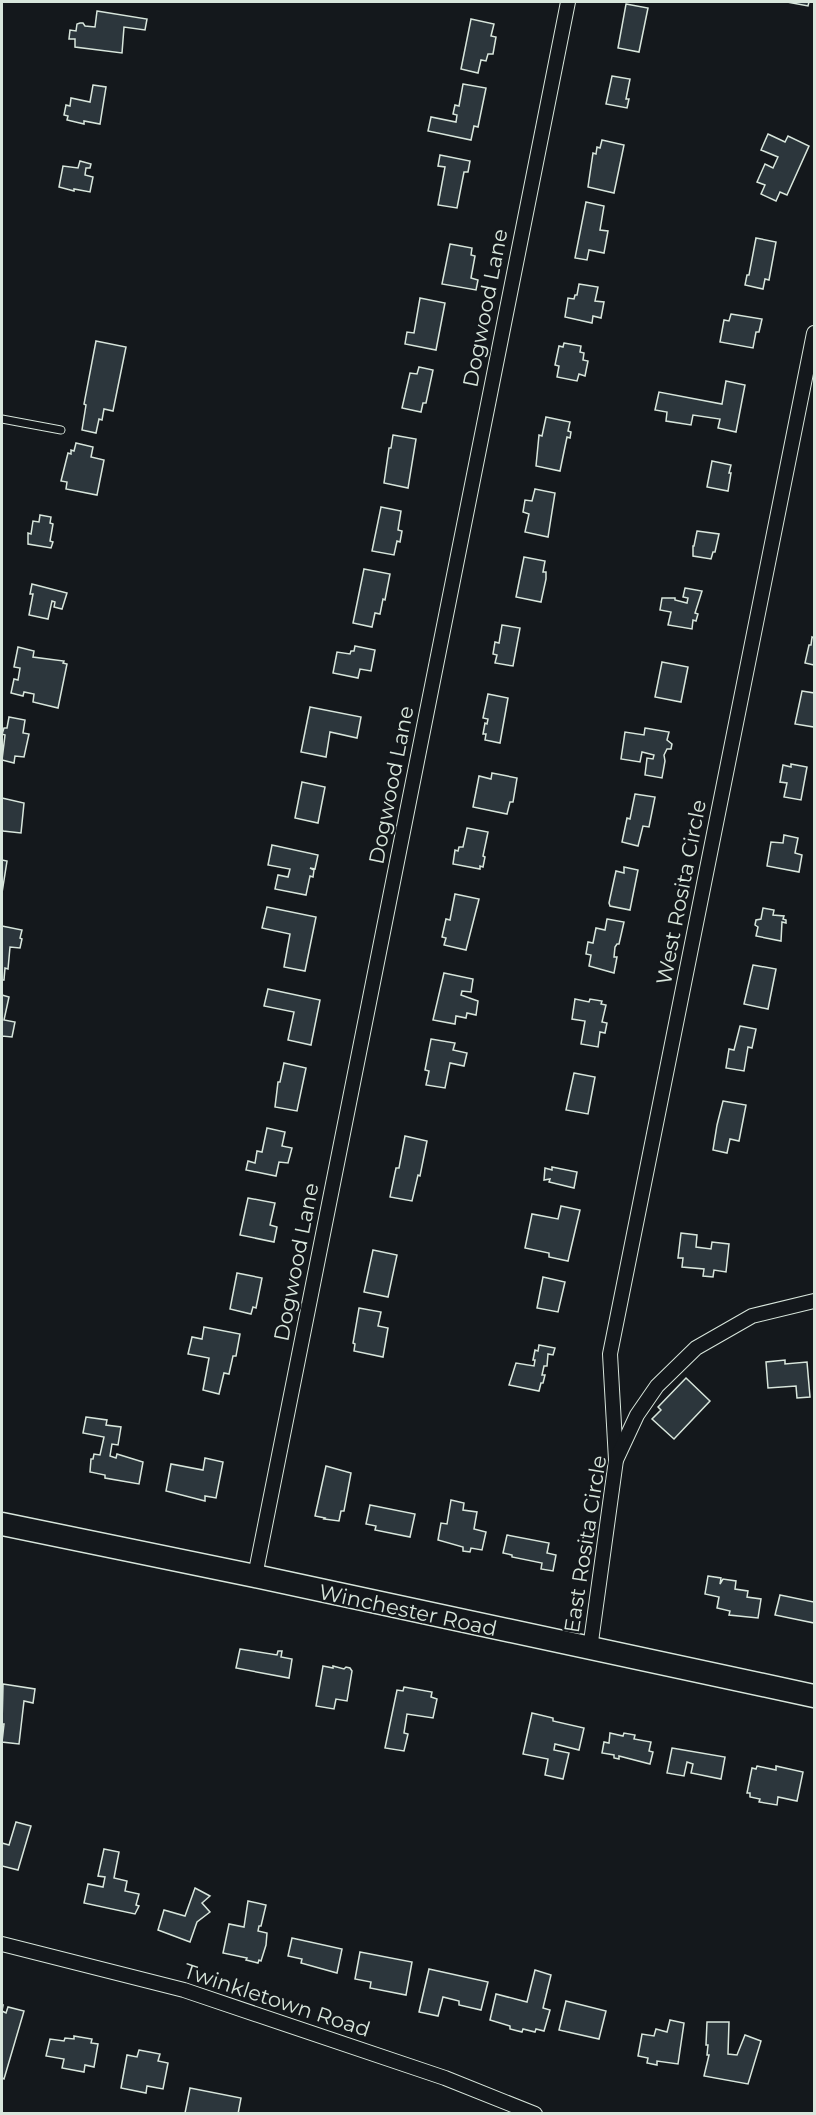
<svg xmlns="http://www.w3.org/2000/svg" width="816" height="2115" font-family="Montserrat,sans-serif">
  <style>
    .building { fill: #2c363c; stroke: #d8e6dc; stroke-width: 1.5 }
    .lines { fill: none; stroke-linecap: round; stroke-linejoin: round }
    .lane-casing { stroke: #d8e6dc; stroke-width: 9 }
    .street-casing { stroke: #d8e6dc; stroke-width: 16 }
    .primary-casing { stroke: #d8e6dc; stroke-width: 25 }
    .lane { stroke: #14181c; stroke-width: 7 }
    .street { stroke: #14181c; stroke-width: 14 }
    .primary { stroke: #14181c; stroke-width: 22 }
    .labels { text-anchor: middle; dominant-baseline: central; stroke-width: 4.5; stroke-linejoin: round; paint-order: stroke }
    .street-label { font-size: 21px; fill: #d8e6dc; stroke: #14181c }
  </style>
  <rect width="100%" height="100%" fill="#14181c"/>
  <!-- building -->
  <g class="building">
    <polygon points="787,2 809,2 808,6"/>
    <polygon points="626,4 648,8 639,52 618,48"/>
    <polygon points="97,11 147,19 145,30 124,27 122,53 75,47 75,39 69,39 70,30 76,31 77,24 80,23 83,23 85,26 95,27"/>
    <polygon points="471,19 494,24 491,36 496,37 493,54 488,54 486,61 481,60 478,73 461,69"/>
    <polygon points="612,76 630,79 626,99 629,99 627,108 606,104"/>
    <polygon points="463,84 486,88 478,127 474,126 471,140 428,131 431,117 456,122 457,115 453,114 455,105 459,106"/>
    <polygon points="93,85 106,87 100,124 84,121 84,124 67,120 68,116 64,115 66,105 70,106 71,98 90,102"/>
    <polygon points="768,134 785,142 788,136 809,146 787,195 780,192 776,201 761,194 765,185 757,182 765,164 773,168 778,157 761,150"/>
    <polygon points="602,140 624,145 614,193 588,187 593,153 596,154 597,147 600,148"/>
    <polygon points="440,155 470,161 468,172 464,172 457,208 438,205 445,167 438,166"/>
    <polygon points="80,161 91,164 90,168 86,168 85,175 93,177 90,192 74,189 74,191 59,187 63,166 78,168"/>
    <polygon points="586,202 604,206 600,230 608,231 604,253 589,250 587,260 575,258"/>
    <polygon points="756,238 776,242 769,280 765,279 763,289 745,285 747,275 749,275"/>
    <polygon points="450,244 472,248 471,255 475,256 471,278 478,280 476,290 442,284"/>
    <polygon points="579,284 598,287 595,301 604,302 601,318 593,316 592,323 565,317 568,298 574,299 575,295 577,295"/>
    <polygon points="420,298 445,303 436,350 405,344 407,332 414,333"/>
    <polygon points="731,314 762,319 759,332 756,332 753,348 720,342 724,320 729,321"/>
    <polygon points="96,341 126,347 113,411 104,409 102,420 99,419 96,433 82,430 86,405 84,404"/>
    <polygon points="564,343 581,346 580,352 584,353 583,360 588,361 585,376 579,374 577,381 557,377 559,366 555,365 559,346 563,347"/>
    <polygon points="419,367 433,370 426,403 423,403 421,412 402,408 410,373 417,374"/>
    <polygon points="726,381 745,385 736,432 718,428 720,419 693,415 691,425 666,421 667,412 655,410 659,392 722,404"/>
    <polygon points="546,417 570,422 568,431 571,432 570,438 567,437 560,471 536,466 539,435 542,436"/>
    <polygon points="393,435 416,439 408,488 384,483 389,448 391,448"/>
    <polygon points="76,443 93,447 91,457 104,460 97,495 66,489 67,482 61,481 68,453 71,454 71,450 74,451"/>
    <polygon points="712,461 731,465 729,473 731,473 728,491 707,487"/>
    <polygon points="535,489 555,493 548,537 525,532 529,514 523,512 525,500 532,501"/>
    <polygon points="381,507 401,511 398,530 402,531 400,542 397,541 394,555 372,551"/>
    <polygon points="40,515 51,517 50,523 53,524 50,541 53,542 51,548 28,544 28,533 31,534 33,521 39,522"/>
    <polygon points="697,531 719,534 715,552 713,552 711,559 693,556 693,546 694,546"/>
    <polygon points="524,557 545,561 543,572 546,572 546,579 541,602 516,597"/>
    <polygon points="364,569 390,574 385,600 383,599 380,614 375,613 372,627 353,623"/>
    <polygon points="32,584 67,593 62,609 54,607 55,602 52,601 48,619 29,615 33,594 30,594"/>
    <polygon points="685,588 702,591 695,613 698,614 696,621 693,620 692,629 668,625 671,612 660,610 662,598 675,598 675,600 687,603 688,598 683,597"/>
    <polygon points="502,625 520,628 513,666 495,663 497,655 493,654 495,642 499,643"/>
    <polygon points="812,637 814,638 814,665 805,663 809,645 811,645"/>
    <polygon points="355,646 375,650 371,671 360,669 358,678 333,673 337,652 350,654 351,651 354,651"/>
    <polygon points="18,647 34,651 33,657 64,661 63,663 67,664 58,708 33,702 34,694 24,692 23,696 11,693 14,679 18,680 20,668 14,667"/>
    <polygon points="662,662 688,667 681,702 655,697"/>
    <polygon points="802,691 814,693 814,727 795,724"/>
    <polygon points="488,694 508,698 500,743 485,740 486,734 483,734 485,723 487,724 488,719 483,718"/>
    <polygon points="310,707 361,717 357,738 330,732 326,757 301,752"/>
    <polygon points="9,717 25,720 23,733 29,734 24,757 15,756 14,763 2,760 5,735 2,734 4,728 7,728"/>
    <polygon points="645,728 669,732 667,740 672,744 671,749 667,749 664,755 665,761 662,778 645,775 647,758 653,759 654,755 642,752 640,762 621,759 625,732 644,735"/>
    <polygon points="791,764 807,767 801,800 784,797 787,783 780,782 783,765 791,767"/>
    <polygon points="492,773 517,778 513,802 510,802 507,814 473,807 479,776 491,779"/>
    <polygon points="302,782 325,787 318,823 295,818"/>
    <polygon points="635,794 655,797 649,827 643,826 638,846 622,842 627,818 630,819"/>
    <polygon points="2,798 24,803 21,833 3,831 2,829"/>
    <polygon points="467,828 488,832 483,856 485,857 483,867 480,866 480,869 453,864 455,850 458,851 459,847 463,847"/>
    <polygon points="784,835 798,838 795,853 802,855 799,872 767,866 771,842 783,843"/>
    <polygon points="272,845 318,855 315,869 310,868 314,870 313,877 310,876 306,895 275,889 278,875 288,877 290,869 268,865"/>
    <polygon points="2,860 7,861 2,893"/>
    <polygon points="624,867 638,870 630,910 610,906 609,903 616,871 624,873"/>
    <polygon points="455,894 479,899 466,950 444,945 446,938 442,937 446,919 450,920"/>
    <polygon points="267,907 316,917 305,971 284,967 290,934 262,928"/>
    <polygon points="763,908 774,910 773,915 784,916 783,919 786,920 786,923 782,922 781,941 756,936 758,927 755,925 756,920 761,919"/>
    <polygon points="607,919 624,922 619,944 617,944 615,947 614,957 617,957 614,973 589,966 591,955 586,954 588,942 593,943 596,928 605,930"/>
    <polygon points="2,926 22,930 20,938 22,939 20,948 10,947 8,969 5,968 4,980 2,980"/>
    <polygon points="753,965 776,969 768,1009 744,1004"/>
    <polygon points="444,973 473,979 471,992 462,991 461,995 478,1001 476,1015 467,1013 466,1018 456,1016 455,1024 433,1020"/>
    <polygon points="268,989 320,1000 311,1045 288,1040 294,1012 264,1006"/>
    <polygon points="2,995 9,997 4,1020 15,1022 12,1037 2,1036 2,1038"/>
    <polygon points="575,999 589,1002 590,999 602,1001 601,1004 606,1005 602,1022 607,1023 605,1033 600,1032 598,1047 581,1044 585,1021 572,1019"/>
    <polygon points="740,1026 756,1029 752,1048 748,1047 744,1071 726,1068 729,1049 734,1050"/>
    <polygon points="431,1039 455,1043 453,1050 467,1053 464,1066 450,1063 445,1088 426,1085 429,1071 425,1070"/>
    <polygon points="284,1063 306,1068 297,1111 275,1107 278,1082 280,1082"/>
    <polygon points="574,1073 595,1077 588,1114 566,1110"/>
    <polygon points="723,1101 746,1105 739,1141 730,1139 727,1153 713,1150 717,1125"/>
    <polygon points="267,1128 285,1132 282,1146 292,1148 288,1163 279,1162 276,1176 246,1170 248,1161 255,1163 257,1151 262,1152"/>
    <polygon points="405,1136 427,1141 420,1176 418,1175 412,1201 390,1197 396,1168 399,1168"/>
    <polygon points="552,1167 577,1172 574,1188 549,1182 550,1179 544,1180 545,1168 552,1170"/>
    <polygon points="248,1198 275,1203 270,1225 277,1227 274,1242 240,1235"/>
    <polygon points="561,1206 580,1210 568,1261 549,1257 549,1253 525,1248 532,1214 558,1219"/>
    <polygon points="681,1233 697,1235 696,1247 711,1249 712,1242 729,1244 726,1272 714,1270 713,1277 703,1276 704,1269 682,1267 683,1258 678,1258"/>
    <polygon points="373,1250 397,1255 388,1297 364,1292"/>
    <polygon points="237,1273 262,1278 256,1308 253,1307 251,1314 230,1309"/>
    <polygon points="543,1277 565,1282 558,1312 537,1308"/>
    <polygon points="359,1308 381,1312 378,1326 388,1328 383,1357 354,1351 355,1344 353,1343"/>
    <polygon points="204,1327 240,1334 236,1356 233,1356 229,1374 224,1373 219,1394 203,1390 209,1358 188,1354 192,1337 202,1339"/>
    <polygon points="539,1345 555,1348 553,1355 548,1354 547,1366 544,1366 542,1375 545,1375 543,1383 541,1383 539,1391 509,1385 516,1363 534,1366 535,1360 533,1360 535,1350 538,1351"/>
    <polygon points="785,1360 785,1364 807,1362 810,1397 797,1398 796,1386 768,1388 766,1362"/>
    <polygon points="686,1378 710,1401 674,1439 652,1419 661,1410 658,1407"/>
    <polygon points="86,1417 107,1420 106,1425 121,1427 118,1445 112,1444 110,1456 116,1458 117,1454 143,1462 139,1484 105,1478 105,1475 90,1472 91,1459 93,1459 94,1454 100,1455 104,1437 83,1433"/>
    <polygon points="205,1458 223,1462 216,1498 205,1496 205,1501 166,1491 171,1464 203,1470"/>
    <polygon points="326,1466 351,1473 344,1511 341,1511 339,1521 324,1519 325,1518 315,1516"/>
    <polygon points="451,1500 464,1503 463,1510 477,1512 474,1529 486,1532 482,1550 471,1548 470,1552 463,1551 463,1547 438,1540 441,1523 447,1524"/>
    <polygon points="370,1505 415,1514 410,1537 375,1530 376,1526 366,1524"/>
    <polygon points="507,1535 549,1543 547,1553 556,1555 553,1571 541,1569 542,1563 512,1557 512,1555 503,1553"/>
    <polygon points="708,1576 721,1578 720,1584 723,1579 736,1581 735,1589 748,1591 747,1597 761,1599 758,1618 729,1615 730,1611 717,1608 719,1597 705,1594"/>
    <polygon points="780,1595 814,1602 814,1623 775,1615"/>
    <polygon points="240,1649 277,1655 278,1651 282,1651 281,1657 292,1659 289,1678 236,1668"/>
    <polygon points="323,1666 333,1668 333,1666 344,1669 346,1667 350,1668 352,1671 347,1701 336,1699 334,1709 316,1706"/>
    <polygon points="3,1684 35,1689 33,1703 24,1701 19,1744 2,1742 4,1724 2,1724"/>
    <polygon points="404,1687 432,1692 431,1697 437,1699 433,1718 407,1714 404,1733 408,1734 404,1751 385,1748 397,1690 403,1691"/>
    <polygon points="532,1713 553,1718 553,1721 584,1728 579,1750 555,1744 554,1750 569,1753 563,1779 545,1775 548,1759 523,1754"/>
    <polygon points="610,1733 623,1736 624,1733 635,1735 634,1739 651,1742 649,1751 653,1752 650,1764 619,1756 619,1759 614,1758 614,1755 602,1753 604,1742 609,1743"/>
    <polygon points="672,1748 725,1757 721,1779 691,1773 693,1764 687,1762 684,1776 667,1773"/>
    <polygon points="757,1766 776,1770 776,1766 803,1772 797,1801 778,1797 777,1805 759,1802 760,1799 750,1797 750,1793 747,1793 752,1768 756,1769"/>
    <polygon points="16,1822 31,1826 18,1870 2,1866 2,1843 9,1845"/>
    <polygon points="104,1849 119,1852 114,1878 127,1881 125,1891 139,1894 136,1905 139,1906 135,1914 84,1903 88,1884 103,1887 105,1877 98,1876"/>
    <polygon points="195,1888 210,1896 202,1903 210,1912 197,1922 190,1942 158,1930 164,1910 185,1916"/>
    <polygon points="248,1901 266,1905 261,1926 259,1926 258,1931 267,1933 266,1945 261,1961 259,1960 258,1963 246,1960 247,1958 223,1953 229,1924 244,1927"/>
    <polygon points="292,1938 342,1949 337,1973 301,1963 302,1959 288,1956"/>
    <polygon points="360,1952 412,1962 406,1995 370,1988 371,1982 355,1979"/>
    <polygon points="429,1969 488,1982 481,2010 459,2005 459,2001 443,1997 438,2016 419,2012"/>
    <polygon points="535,1970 551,1975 543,2008 550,2010 544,2031 536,2029 535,2032 523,2029 522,2032 510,2029 510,2026 490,2020 496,1994 527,2002"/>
    <polygon points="566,2001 606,2011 599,2039 559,2030"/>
    <polygon points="2,2005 3,2005 2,2011 6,2013 8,2007 24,2011 4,2079 2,2078"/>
    <polygon points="670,2020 684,2023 678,2064 657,2061 657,2065 647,2063 648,2058 638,2056 642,2034 654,2036 656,2029 667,2032"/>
    <polygon points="707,2022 729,2022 728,2054 737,2055 745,2035 761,2041 748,2084 704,2076 709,2055 707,2055 708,2045 706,2045"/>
    <polygon points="74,2036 92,2039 91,2043 98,2044 94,2067 85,2065 84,2072 62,2068 64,2059 46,2056 50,2039 64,2041 65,2038 74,2039"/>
    <polygon points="139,2050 160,2054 158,2061 168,2063 163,2089 147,2086 146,2093 121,2088 127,2055 137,2057"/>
    <polygon points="190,2088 241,2098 238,2114 185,2113"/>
  </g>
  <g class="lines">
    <defs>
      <polyline id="lane" points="2,419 61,430"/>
      <g id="street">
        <polyline points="616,1460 610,1354 814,333"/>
        <polyline points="255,1576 568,2"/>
        <polyline points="590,1649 616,1460 637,1415 657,1386 696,1348 752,1316 814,1301"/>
        <polyline points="2,1944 184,1990 445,2078 535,2114"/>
      </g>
      <polyline id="primary" points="2,1524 255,1576 814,1696"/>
    </defs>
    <!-- lane casing -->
    <use href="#lane" class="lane-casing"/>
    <!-- street casing -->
    <use href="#street" class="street-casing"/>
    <!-- primary casing -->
    <use href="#primary" class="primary-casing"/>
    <!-- lane -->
    <use href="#lane" class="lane"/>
    <!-- street -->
    <use href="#street" class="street"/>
    <!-- primary -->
    <use href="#primary" class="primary"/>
  </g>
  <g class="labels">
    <!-- street labels -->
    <g class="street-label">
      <text transform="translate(485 308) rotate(-79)">Dogwood Lane</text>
      <text transform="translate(391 785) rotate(-79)">Dogwood Lane</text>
      <text transform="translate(681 892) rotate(-79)">West Rosita Circle</text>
      <text transform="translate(296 1262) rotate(-79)">Dogwood Lane</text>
      <text transform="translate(585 1544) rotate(-81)">East Rosita Circle</text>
      <text transform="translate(408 1610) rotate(12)">Winchester Road</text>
      <text transform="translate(277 2000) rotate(18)">Twinkletown Road</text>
    </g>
  </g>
  <!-- border -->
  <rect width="816" height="2115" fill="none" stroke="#d8e6dc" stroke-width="6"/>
</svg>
